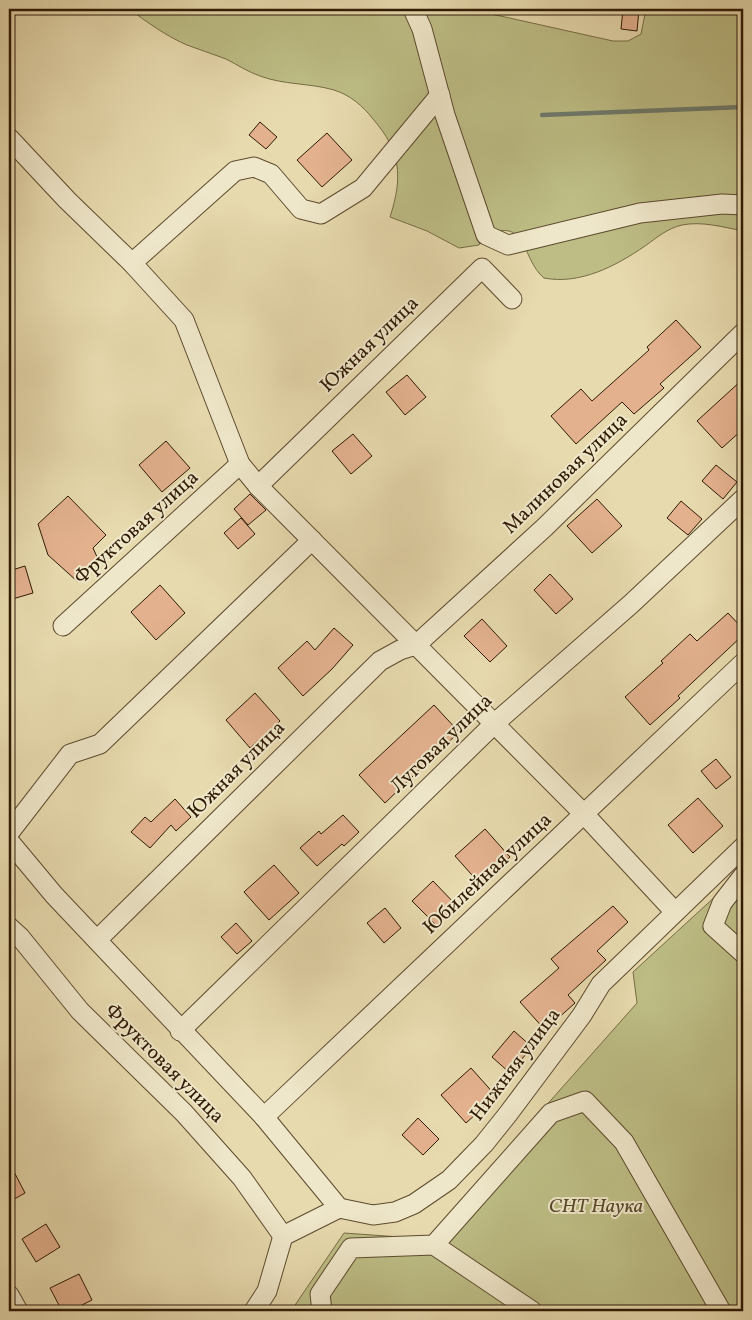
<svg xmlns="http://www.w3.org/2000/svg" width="752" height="1320" font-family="Vollkorn,serif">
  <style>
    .green { fill: #bdbd85; stroke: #766c44 }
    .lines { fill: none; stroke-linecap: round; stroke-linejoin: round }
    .stream { stroke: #6e7a6c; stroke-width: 4.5 }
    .building { fill: #e3b18e; stroke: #2f1a04 }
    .minor-casing { stroke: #5d4a2e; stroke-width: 21 }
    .minor { stroke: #efe7ca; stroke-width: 19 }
    .labels { text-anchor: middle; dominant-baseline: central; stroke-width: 4; stroke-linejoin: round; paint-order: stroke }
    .street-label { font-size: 20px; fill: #2f1a04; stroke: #efe7ca }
    .park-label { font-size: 20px; font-style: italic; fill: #5a4b2b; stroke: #efe7ca }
  </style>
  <rect width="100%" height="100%" fill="#e7daae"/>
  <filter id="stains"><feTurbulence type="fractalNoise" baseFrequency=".004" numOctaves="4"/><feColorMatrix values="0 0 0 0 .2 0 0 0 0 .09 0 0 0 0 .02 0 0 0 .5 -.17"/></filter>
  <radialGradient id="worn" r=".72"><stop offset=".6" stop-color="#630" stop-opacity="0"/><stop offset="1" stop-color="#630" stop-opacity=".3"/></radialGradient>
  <!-- green -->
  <g class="green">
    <path d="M129 9H469L613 41H628L641 34 646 9H743V231C723 227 702 221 682 225 668 228 656 238 645 246 616 266 580 285 544 278 520 258 529 214 482 237L479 245 459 248 427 231 390 217C403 177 401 151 373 119 363 106 350 95 334 90 310 83 284 85 260 76 248 72 238 65 226 59 213 54 200 50 187 45 166 36 147 22 129 9Z"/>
    <polygon points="743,871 743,1311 291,1311 344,1233 428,1239 637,1003 633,972"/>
  </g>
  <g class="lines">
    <!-- stream -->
    <polyline class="stream" points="542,115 743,107"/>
  </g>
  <!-- building -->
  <g class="building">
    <polygon points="623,9 639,9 637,31 621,29"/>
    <polygon points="260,122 277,137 266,149 249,135"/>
    <polygon points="327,133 352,160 322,187 297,160"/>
    <polygon points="676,320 701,347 660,384 664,388 634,414 622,402 576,444 551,416 581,389 592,401 649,350 647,347"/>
    <polygon points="407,375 426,397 405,415 386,392"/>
    <polygon points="743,379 743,429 722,448 697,421"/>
    <polygon points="353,434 372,456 351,474 332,451"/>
    <polygon points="166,441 190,468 162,492 139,465"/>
    <polygon points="716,465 737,482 723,499 702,481"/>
    <polygon points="250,494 266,510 248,525 234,509"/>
    <polygon points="68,496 106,535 93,548 98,559 78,582 48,555 38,524"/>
    <polygon points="597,499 622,526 592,553 567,526"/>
    <polygon points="681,501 702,519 688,535 667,518"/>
    <polygon points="241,518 255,534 238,549 224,533"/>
    <polygon points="25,566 33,593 9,600 9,571"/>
    <polygon points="550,574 573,599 556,614 534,590"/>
    <polygon points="160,585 185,613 156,640 131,612"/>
    <polygon points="728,613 743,629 743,635 678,696 680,698 650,725 625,697 663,663 661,661 690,634 697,641"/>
    <polygon points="482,619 507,646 490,662 464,636"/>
    <polygon points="334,628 353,645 332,669 303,696 278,668 307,641 315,650"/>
    <polygon points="255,693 280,721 250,748 226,720"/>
    <polygon points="434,705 459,732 385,803 359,775"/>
    <polygon points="716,759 731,777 716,789 701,771"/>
    <polygon points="698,798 723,826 693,853 668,825"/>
    <polygon points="175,799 191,817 176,831 171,825 150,848 131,832 145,817 151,822"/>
    <polygon points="343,815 359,832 344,846 342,844 317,866 300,848 319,831 321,834"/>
    <polygon points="485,829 510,857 480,884 455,856"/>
    <polygon points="274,865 299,893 269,920 244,892"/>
    <polygon points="433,881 457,906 437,926 412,901"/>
    <polygon points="613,906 628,922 597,951 606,960 568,995 575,1003 545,1030 520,1002 559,968 551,959"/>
    <polygon points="385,908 401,928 384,943 367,923"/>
    <polygon points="236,923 252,941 237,954 221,937"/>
    <polygon points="514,1031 532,1047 510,1073 492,1057"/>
    <polygon points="471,1068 496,1096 466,1123 441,1095"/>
    <polygon points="418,1118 439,1139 423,1155 402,1135"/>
    <polygon points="9,1162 25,1193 9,1202"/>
    <polygon points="46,1224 60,1247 36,1262 22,1239"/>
    <polygon points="79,1274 92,1300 70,1311 62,1311 50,1288"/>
  </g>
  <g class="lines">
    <defs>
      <g id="minor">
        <polyline points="413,9 422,29 445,115 486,235 508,245 640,213 722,204 743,205"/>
        <polyline points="9,138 67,200 132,263 184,320 240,464 258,486 584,814 674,911"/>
        <polyline points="132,263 235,171 254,167 271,174 301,209 321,214 363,188 440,95"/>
        <polyline points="258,486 482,268 512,299"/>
        <polyline points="63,626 240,464"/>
        <polyline points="9,833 70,754 100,744 312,540"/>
        <polyline points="9,841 54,895 264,1117 339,1208"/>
        <polyline points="743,876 722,903 713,926 743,953"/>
        <polyline points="9,927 20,937 80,1011 184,1113 242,1178 283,1236"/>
        <polyline points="97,940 380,661 400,650 416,645 545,527 743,333"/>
        <polyline points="180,1031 495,723 631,604 743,499"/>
        <polyline points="264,1117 743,663"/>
        <polyline points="283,1236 339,1208 373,1215 395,1212 414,1204 449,1180 484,1144 508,1114 582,1015 601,984 743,847"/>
        <polyline points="434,1245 532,1311"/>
        <polyline points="9,1295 18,1311"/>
        <polyline points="254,1311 267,1291 283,1236"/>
        <polyline points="322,1311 320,1294 351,1248 434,1245 551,1113 585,1101 624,1142 721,1311"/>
      </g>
    </defs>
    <!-- minor casing -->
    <use href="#minor" class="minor-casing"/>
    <!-- minor -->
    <use href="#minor" class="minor"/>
  </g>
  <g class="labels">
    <!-- street labels -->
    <g class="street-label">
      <text transform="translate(370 345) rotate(-44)">Южная улица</text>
      <text transform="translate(566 474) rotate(-44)">Малиновая улица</text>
      <text transform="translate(137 528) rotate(-42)">Фруктовая улица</text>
      <text transform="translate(442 744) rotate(-44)">Луговая улица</text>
      <text transform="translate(237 770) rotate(-45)">Южная улица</text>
      <text transform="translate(488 874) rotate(-43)">Юбилейная улица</text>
      <text transform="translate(164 1064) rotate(45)">Фруктовая улица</text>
      <text transform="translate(516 1065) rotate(-53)">Нижняя улица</text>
    </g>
    <!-- park labels -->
    <g class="park-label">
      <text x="596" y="1207">СНТ Наука</text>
    </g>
  </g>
  <!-- margin -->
  <rect width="752" height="1320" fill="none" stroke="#e7daae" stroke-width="30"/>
  <rect x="10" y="10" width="732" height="1300" fill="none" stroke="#2f1a04" stroke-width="2.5"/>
  <rect x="15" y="15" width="722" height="1290" fill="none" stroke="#2f1a04"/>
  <rect width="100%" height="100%" filter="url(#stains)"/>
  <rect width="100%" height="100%" fill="url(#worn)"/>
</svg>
